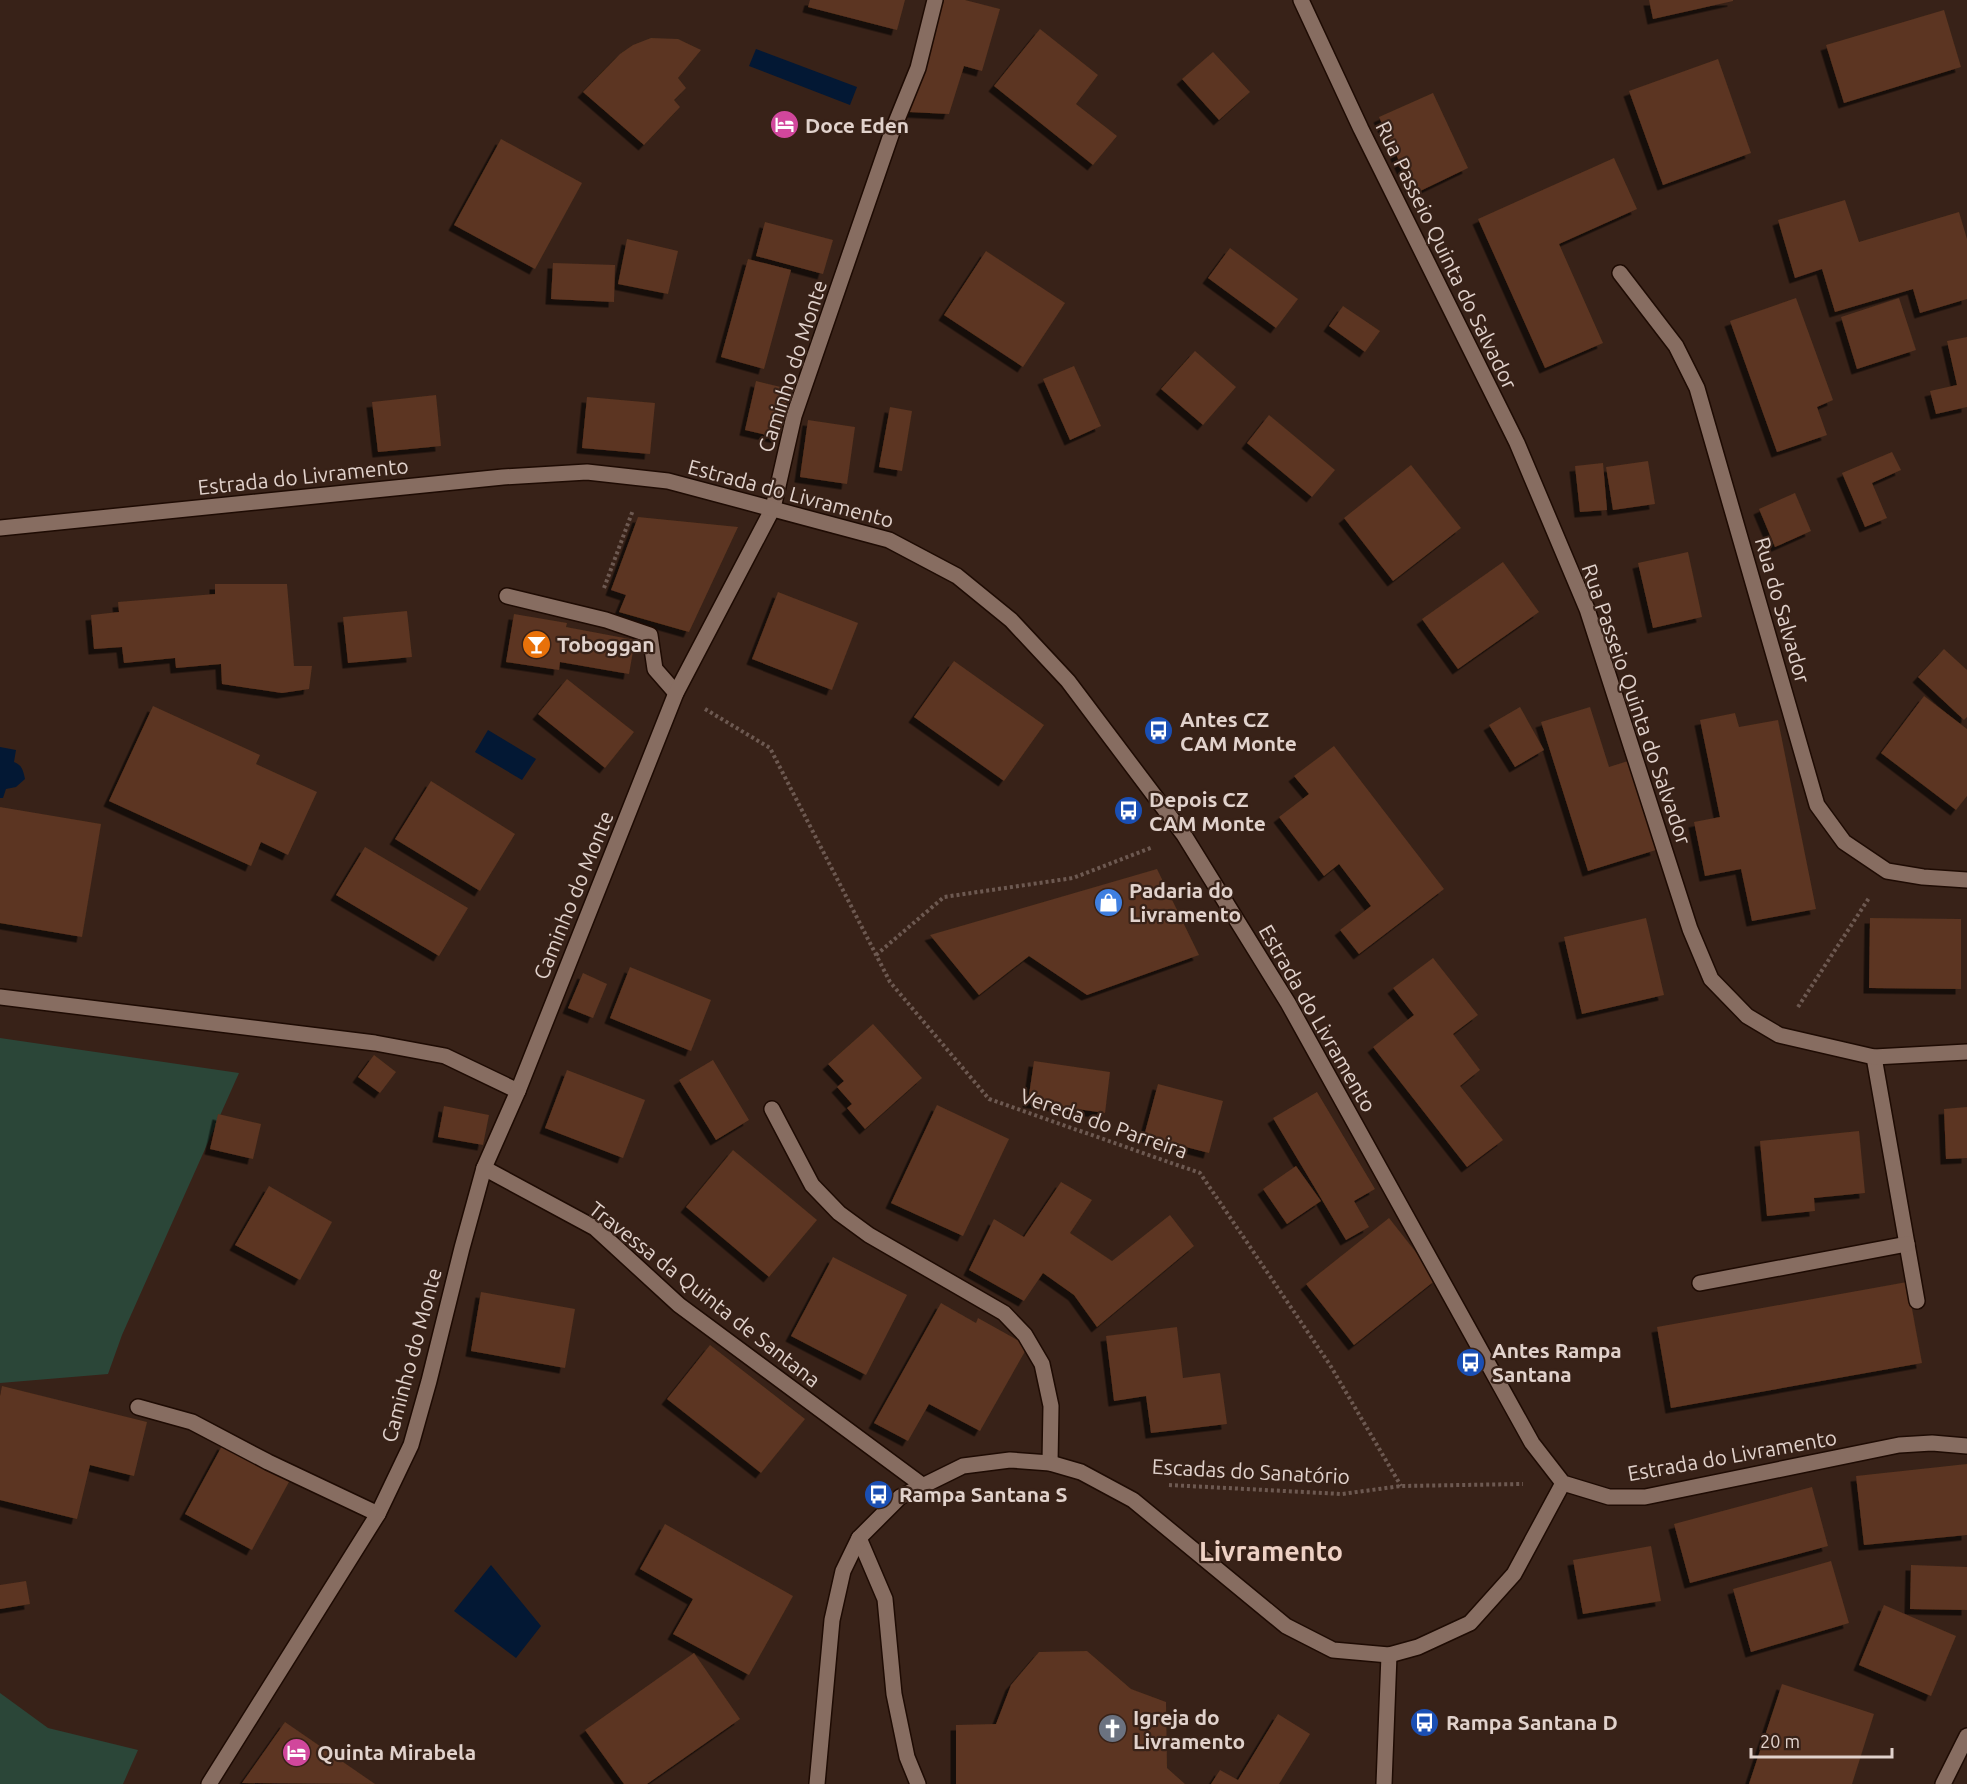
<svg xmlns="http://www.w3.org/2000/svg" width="1967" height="1784" font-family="Ubuntu,sans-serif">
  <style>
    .green { fill: #2b4638 }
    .water { fill: #031834 }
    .building { fill: #5b3520; filter: url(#shadow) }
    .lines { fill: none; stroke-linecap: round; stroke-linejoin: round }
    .lane-casing { stroke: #1e0b03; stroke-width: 18 }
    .street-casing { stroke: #1e0b03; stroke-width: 18 }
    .secondary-casing { stroke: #1e0b03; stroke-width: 18 }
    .path { stroke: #6d5951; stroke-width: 4; stroke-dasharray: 3 3; stroke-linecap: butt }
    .lane { stroke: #876d61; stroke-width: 15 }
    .street { stroke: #876d61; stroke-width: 15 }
    .secondary { stroke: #876d61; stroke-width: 15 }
    .labels { text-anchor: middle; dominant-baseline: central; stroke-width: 4.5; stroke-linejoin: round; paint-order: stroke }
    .poi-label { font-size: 21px; font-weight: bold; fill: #e1d2cc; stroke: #382218; text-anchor: start }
    .street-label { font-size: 21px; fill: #e1d2cc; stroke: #382218 }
    .district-label { font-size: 27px; font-weight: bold; fill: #eed1c4; stroke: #382218 }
  </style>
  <defs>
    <filter id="shadow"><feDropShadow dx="-5.5" dy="5.5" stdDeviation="0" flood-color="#0009"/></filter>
  </defs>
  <rect width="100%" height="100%" fill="#382218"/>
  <!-- green -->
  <g class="green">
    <polygon points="0,1038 239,1073 122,1335 108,1374 0,1383"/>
    <polygon points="0,1693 48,1728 138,1750 123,1784 0,1784"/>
  </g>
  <!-- water -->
  <g class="water">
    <polygon points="756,49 857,87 850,105 749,66"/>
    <polygon points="488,730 536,759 522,780 475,752"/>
    <path d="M0 747 16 750 14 762C22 765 23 770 25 779L16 787 6 789 3 798H0Z"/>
    <polygon points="491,1565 541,1626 516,1658 454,1611"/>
  </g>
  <!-- building -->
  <g class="building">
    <polygon points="810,0 905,0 897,30 808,7"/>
    <polygon points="944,0 965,0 1000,9 982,71 964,66 949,114 909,112"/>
    <polygon points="1649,0 1733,0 1733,1 1653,19"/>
    <polygon points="1944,10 1961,67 1844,103 1826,45"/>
    <polygon points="1040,29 1098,75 1076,104 1117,136 1093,165 994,86"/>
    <polygon points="651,38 678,39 701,50 678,78 686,88 674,100 680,107 644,145 583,92 620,54 633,45"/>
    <polygon points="1213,52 1250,92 1219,120 1182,79"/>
    <polygon points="1718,59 1751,153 1663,185 1629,91"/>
    <polygon points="1433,93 1468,168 1414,194 1379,117"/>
    <polygon points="501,139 582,183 535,269 454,225"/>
    <polygon points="1614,158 1637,209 1559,244 1603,343 1545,368 1478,219"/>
    <polygon points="1845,200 1859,242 1959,212 1967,239 1967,299 1920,313 1913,289 1835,312 1822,269 1795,278 1778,220"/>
    <polygon points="765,222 833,240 823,274 756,256"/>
    <polygon points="627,239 678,251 668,294 618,284"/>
    <polygon points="1230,248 1298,299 1276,328 1208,278"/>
    <polygon points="986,251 1065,303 1023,367 944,315"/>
    <polygon points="748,259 791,270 764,369 721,357"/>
    <polygon points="553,263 615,265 614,302 551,299"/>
    <polygon points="1796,298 1833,400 1817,407 1827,435 1777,452 1730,321"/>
    <polygon points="1899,298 1916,350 1857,369 1841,317"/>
    <polygon points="1343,306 1380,331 1365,352 1329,326"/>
    <polygon points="1967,337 1967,407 1936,414 1930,391 1957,385 1947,341"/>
    <polygon points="1195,351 1236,387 1203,425 1161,389"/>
    <polygon points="1074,366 1101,426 1070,440 1043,379"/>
    <polygon points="756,381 789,389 779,438 745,430"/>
    <polygon points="436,395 441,446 378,452 372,402"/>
    <polygon points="587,397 655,403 650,454 582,448"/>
    <polygon points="890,407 912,411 902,471 879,467"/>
    <polygon points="1269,415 1335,470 1312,497 1247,443"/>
    <polygon points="808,420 855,427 847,484 800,477"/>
    <polygon points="1892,452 1901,470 1872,483 1887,518 1865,527 1842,473"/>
    <polygon points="1648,461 1655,504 1613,510 1606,467"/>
    <polygon points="1603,463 1607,510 1580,512 1575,466"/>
    <polygon points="1411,465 1461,528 1393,581 1344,518"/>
    <polygon points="1795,493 1811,531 1775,547 1759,509"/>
    <polygon points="638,517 738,527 689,632 619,612 626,595 611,590"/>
    <polygon points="1688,552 1702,617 1653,628 1638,563"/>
    <polygon points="1503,562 1539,612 1458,669 1422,619"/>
    <polygon points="215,584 287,584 294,666 312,666 309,689 282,693 222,684 221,664 176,668 175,658 124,663 122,647 94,649 91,615 119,612 118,602 215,594"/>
    <polygon points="778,592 858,623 832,690 752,659"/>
    <polygon points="407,611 412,657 348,663 343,617"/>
    <polygon points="514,614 567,623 566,627 635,640 629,674 560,662 559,670 506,662"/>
    <polygon points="1944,649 1967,670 1967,717 1964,720 1918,677"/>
    <polygon points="954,661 1044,725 1004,781 914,717"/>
    <polygon points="567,679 634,732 605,768 538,714"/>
    <polygon points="1924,696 1967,729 1967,796 1956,810 1881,753"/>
    <polygon points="153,706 260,755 256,764 317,792 288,855 261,842 251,866 109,801"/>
    <polygon points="1520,707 1544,750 1515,767 1489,725"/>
    <polygon points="1590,707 1609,767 1628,761 1656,850 1588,871 1541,722"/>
    <polygon points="1735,713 1739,727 1778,720 1816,909 1752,921 1741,869 1705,876 1694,822 1720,817 1700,720"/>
    <polygon points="1334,746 1444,889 1359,954 1340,930 1371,906 1339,864 1324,876 1279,817 1309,794 1294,776"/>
    <polygon points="431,781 515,834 480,891 395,839"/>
    <polygon points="0,807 101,824 82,937 0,923"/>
    <polygon points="365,847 468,908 439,956 336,895"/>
    <polygon points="1157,869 1199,955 1087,995 1029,956 979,995 930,935"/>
    <polygon points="1646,918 1664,995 1582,1014 1564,937"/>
    <polygon points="1870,918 1961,919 1961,989 1869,988"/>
    <polygon points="1433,958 1478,1015 1453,1034 1480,1070 1460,1086 1503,1140 1467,1167 1373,1047 1414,1015 1393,988"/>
    <polygon points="630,967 711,1000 691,1051 610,1018"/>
    <polygon points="583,973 607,984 593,1018 568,1008"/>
    <polygon points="873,1024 922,1078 865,1129 847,1108 852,1104 837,1087 844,1081 828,1064"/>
    <polygon points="374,1055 396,1072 380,1093 358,1077"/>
    <polygon points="713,1060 749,1120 716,1140 679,1080"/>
    <polygon points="1034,1061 1110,1072 1105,1113 1028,1102"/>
    <polygon points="567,1070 645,1100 623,1158 545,1128"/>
    <polygon points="1158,1084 1223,1101 1209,1153 1144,1136"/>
    <polygon points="1317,1092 1375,1189 1354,1201 1369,1227 1346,1240 1273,1118"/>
    <polygon points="937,1105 1009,1139 963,1236 891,1203"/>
    <polygon points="444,1106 489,1115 483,1145 438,1137"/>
    <polygon points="1967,1107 1967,1158 1946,1159 1944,1109"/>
    <polygon points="218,1114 261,1124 253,1159 210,1149"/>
    <polygon points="1859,1131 1865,1193 1814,1198 1815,1211 1767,1216 1760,1141"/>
    <polygon points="733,1150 817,1220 769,1277 686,1207"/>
    <polygon points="1296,1166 1321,1201 1287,1224 1263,1189"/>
    <polygon points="1061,1182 1092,1200 1070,1233 1112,1261 1170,1215 1194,1246 1097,1327 1074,1295 1043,1273 1024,1301 969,1270 994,1219 1024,1237"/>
    <polygon points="269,1186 332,1222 300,1280 235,1245"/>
    <polygon points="1389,1218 1437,1279 1354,1345 1306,1284"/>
    <polygon points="833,1257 907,1295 866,1375 791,1336"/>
    <polygon points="1907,1282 1922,1363 1671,1408 1657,1327"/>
    <polygon points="481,1292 575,1309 565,1368 471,1351"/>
    <polygon points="941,1303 976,1323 978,1318 1028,1346 980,1431 929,1404 908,1441 874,1423"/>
    <polygon points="1177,1327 1183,1378 1220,1373 1227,1424 1151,1433 1146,1396 1114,1401 1106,1336"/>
    <polygon points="710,1345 805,1419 761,1473 667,1399"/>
    <polygon points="2,1386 147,1422 134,1476 90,1465 77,1519 0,1500 0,1396"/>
    <polygon points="223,1444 290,1480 252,1550 185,1514"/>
    <polygon points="1967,1464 1967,1535 1864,1545 1856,1476"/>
    <polygon points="1812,1487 1828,1546 1690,1583 1674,1524"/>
    <polygon points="665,1524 793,1596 749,1675 673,1634 693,1599 640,1569"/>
    <polygon points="1651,1546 1661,1601 1583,1614 1573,1560"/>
    <polygon points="1831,1561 1849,1623 1751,1652 1733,1589"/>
    <polygon points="1911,1565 1967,1567 1967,1610 1910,1609"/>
    <polygon points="26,1581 30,1604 0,1609 0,1585"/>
    <polygon points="1884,1605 1956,1636 1931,1696 1859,1665"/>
    <polygon points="1087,1651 1131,1689 1166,1702 1167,1768 1185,1784 956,1784 956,1725 996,1724 1011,1685 1039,1652"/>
    <polygon points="694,1653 740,1719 647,1784 624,1784 585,1730"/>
    <polygon points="1782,1684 1874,1714 1852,1784 1749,1784"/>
    <polygon points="1278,1714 1310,1734 1279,1784 1211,1784 1220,1770 1238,1780"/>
    <polygon points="285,1722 375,1784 242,1783"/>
  </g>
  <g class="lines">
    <defs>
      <g id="lane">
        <polyline points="507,596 606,620 650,635 655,669 676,693"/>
        <polyline points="1874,1057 1917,1301"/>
        <polyline points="1700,1283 1907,1244"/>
        <polyline points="138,1407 192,1422 268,1462 378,1514"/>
        <polyline points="859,1538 885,1599 894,1694 907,1757 918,1784"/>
        <polyline points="1384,1784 1389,1655"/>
      </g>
      <g id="street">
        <polyline points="1301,0 1361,129 1517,443 1587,609 1690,929 1711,979 1747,1016 1779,1035 1874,1057 1967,1052"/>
        <polyline points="1620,273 1676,346 1697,388 1817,805 1844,842 1887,871 1923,877 1967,880"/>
        <polyline points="0,997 375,1043 445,1056 518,1091"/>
        <polyline points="772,1109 812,1185 839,1213 869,1235 1004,1313 1025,1335 1042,1364 1051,1406 1050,1463"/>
        <polyline points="484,1168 595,1228 679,1305 922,1485"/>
        <polyline points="209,1784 378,1514 411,1445 429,1381 462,1248 484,1168 518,1091 676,693 773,508 794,416 892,132 918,68 935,0"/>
        <polyline points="817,1784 832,1620 843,1571 859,1538 900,1497 963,1466 1010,1460 1050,1463 1081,1472 1133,1500 1286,1626 1333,1650 1389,1655 1418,1647 1470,1623 1514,1574 1563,1483"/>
        <polyline points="1943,1784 1967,1736"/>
      </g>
      <polyline id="secondary" points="0,528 503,477 587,472 668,481 889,540 957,576 1011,620 1068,681 1184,835 1288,1003 1532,1443 1563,1483 1609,1497 1645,1497 1899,1445 1932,1443 1967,1446"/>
    </defs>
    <!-- lane casing -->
    <use href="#lane" class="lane-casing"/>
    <!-- street casing -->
    <use href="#street" class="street-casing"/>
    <!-- secondary casing -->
    <use href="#secondary" class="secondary-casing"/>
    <!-- path -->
    <g class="path">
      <polyline points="604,588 633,510"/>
      <polyline points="705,709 770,748 890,982 989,1099 1200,1173 1330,1365 1401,1486"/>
      <polyline points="876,955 944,897 1073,878 1153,847"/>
      <polyline points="1798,1007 1869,898"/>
      <polyline points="1169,1485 1342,1494 1401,1486 1523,1484"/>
    </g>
    <!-- lane -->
    <use href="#lane" class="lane"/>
    <!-- street -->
    <use href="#street" class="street"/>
    <!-- secondary -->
    <use href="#secondary" class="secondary"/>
  </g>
  <!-- icons -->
  <defs>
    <symbol id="hotel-disc" viewBox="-11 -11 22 22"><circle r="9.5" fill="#d1479c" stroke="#382218"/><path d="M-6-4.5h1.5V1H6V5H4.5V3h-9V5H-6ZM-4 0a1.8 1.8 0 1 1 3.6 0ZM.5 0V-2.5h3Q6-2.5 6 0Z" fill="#fff"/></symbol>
    <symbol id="bar-disc" viewBox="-11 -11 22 22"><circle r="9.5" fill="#e8710a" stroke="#382218"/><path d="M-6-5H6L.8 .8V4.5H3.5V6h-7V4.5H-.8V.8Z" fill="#fff"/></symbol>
    <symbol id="bus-disc" viewBox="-11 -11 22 22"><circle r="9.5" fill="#1a4fb4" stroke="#382218"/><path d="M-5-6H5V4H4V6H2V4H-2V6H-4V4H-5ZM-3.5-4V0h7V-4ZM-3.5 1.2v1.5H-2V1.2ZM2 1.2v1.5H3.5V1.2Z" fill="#fff"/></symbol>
    <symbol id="shop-disc" viewBox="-11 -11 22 22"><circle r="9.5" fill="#3f7fe0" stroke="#382218"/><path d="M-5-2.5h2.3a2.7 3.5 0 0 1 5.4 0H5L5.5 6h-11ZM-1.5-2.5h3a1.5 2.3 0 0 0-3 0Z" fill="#fff"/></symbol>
    <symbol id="church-disc" viewBox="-11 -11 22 22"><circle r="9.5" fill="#6b7280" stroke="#382218"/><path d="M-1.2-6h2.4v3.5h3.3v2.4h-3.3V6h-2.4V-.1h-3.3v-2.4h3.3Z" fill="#fff"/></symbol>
  </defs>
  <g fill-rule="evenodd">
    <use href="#hotel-disc" x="768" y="108" width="33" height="33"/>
    <use href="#bar-disc" x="520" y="628" width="33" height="33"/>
    <use href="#bus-disc" x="1142" y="714" width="33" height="33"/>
    <use href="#bus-disc" x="1112" y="794" width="33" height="33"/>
    <use href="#shop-disc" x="1092" y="886" width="33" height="33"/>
    <use href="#bus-disc" x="1454" y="1346" width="33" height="33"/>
    <use href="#bus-disc" x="862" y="1478" width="33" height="33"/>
    <use href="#bus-disc" x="1408" y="1706" width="33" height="33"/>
    <use href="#church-disc" x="1096" y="1712" width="33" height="33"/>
    <use href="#hotel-disc" x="280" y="1736" width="33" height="33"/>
  </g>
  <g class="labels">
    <!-- poi labels -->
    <g class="poi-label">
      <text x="805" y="125">Doce Eden</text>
      <text x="557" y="644">Toboggan</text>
      <text x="1180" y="719">Antes CZ<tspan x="1180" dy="24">CAM Monte</tspan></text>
      <text x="1149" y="799">Depois CZ<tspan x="1149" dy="24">CAM Monte</tspan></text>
      <text x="1129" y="890">Padaria do<tspan x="1129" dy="24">Livramento</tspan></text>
      <text x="1492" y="1350">Antes Rampa<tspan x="1492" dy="24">Santana</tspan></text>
      <text x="899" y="1494">Rampa Santana S</text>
      <text x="1133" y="1717">Igreja do<tspan x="1133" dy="24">Livramento</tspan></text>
      <text x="1446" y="1722">Rampa Santana D</text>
      <text x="317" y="1752">Quinta Mirabela</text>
    </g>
    <!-- street labels -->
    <g class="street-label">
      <text transform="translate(1447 255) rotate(64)">Rua Passeio Quinta do Salvador</text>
      <text transform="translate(792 366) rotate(-72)">Caminho do Monte</text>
      <text transform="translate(303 476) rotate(-6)">Estrada do Livramento</text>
      <text transform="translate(791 493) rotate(15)">Estrada do Livramento</text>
      <text transform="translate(1783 610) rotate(74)">Rua do Salvador</text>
      <text transform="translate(1637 704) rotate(71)">Rua Passeio Quinta do Salvador</text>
      <text transform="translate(573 895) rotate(-68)">Caminho do Monte</text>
      <text transform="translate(1318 1018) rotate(60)">Estrada do Livramento</text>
      <text transform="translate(1104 1123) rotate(19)">Vereda do Parreira</text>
      <text transform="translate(705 1294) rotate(38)">Travessa da Quinta de Santana</text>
      <text transform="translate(411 1355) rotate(-75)">Caminho do Monte</text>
      <text transform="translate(1732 1455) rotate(-10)">Estrada do Livramento</text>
      <text transform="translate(1251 1471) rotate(3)">Escadas do Sanatório</text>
    </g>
    <!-- district labels -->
    <g class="district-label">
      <text x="1271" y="1551">Livramento</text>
    </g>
  </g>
  <!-- scale -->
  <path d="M1751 1748v9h141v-9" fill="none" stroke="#e1d2cc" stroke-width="3"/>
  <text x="1760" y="1748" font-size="18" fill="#e1d2cc" stroke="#382218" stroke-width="4.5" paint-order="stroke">20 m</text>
</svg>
